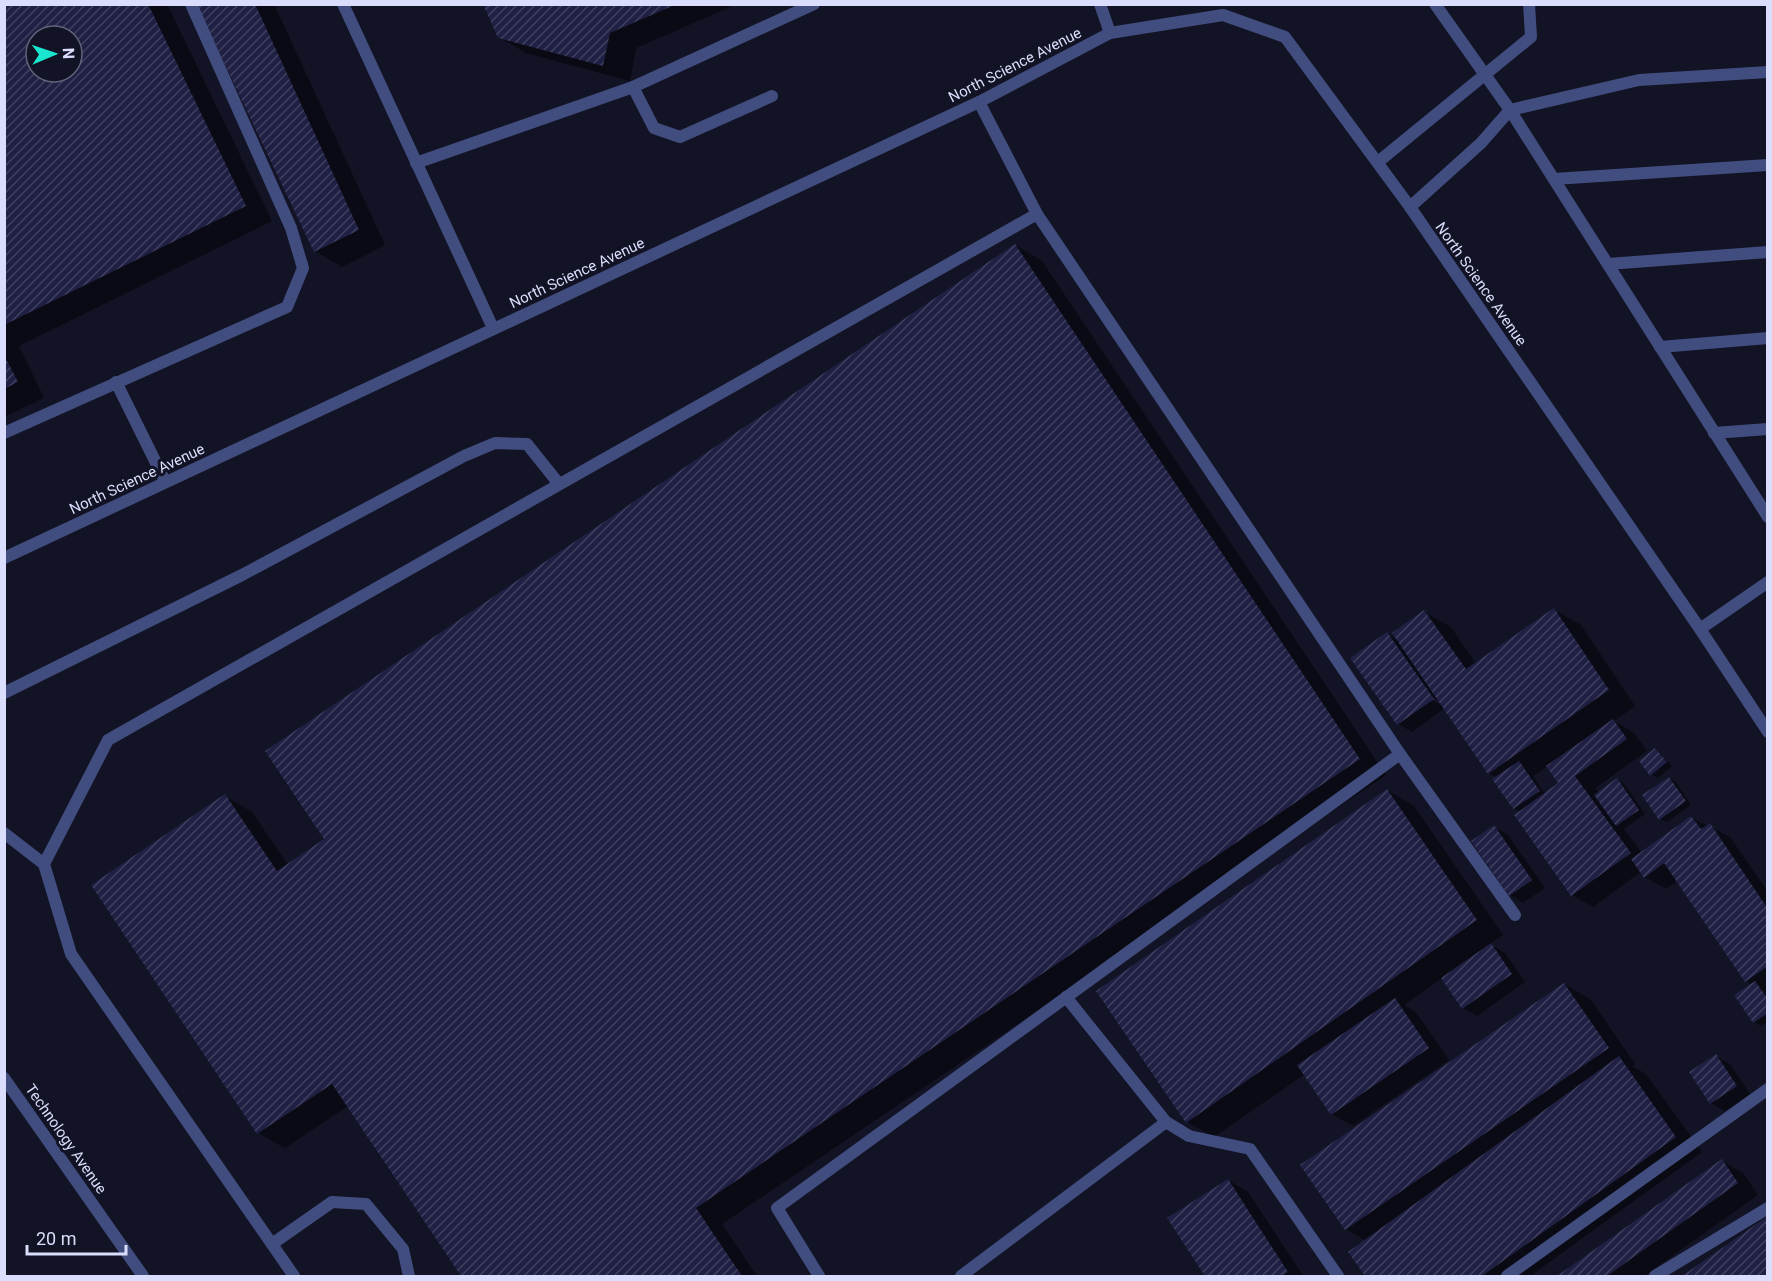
<svg xmlns="http://www.w3.org/2000/svg" width="1772" height="1281" font-family="Roboto,sans-serif">
  <style>
    .shadow { fill: #0007; fill-rule: evenodd }
    .building { fill: url(#building-hatch); fill-rule: evenodd }
    .lines { fill: none; stroke-linecap: round; stroke-linejoin: round }
    .service { stroke: #424d7f; stroke-width: 12 }
    .minor { stroke: #424d7f; stroke-width: 12 }
    .labels { text-anchor: middle; dominant-baseline: central; stroke-width: 6; stroke-linejoin: round; paint-order: stroke }
    .street-label { font-size: 15px; fill: #daddfb; stroke: #121325 }
  </style>
  <defs>
    <pattern id="building-hatch" width="6" height="6" patternUnits="userSpaceOnUse" patternTransform="scale(1.5)"><rect width="6" height="6" fill="#202044"/><path d="M-1 1l2-2M0 6l6-6M5 7l2-2" fill="none" stroke="#404060"/></pattern>
  </defs>
  <rect width="100%" height="100%" fill="#121325"/>
  <!-- shadow -->
  <g class="shadow">
    <path d="M4 4H167L272 221 19 346 44 398 4 417ZM36 36H72V72H36Z"/>
    <polygon points="198,4 274,4 385,245 342,267 315,251"/>
    <polygon points="484,4 737,4 636,48 630,81 526,53 499,37"/>
    <polygon points="1015,245 1042,261 1386,775 722,1224 757,1276 462,1276 348,1106 285,1148 258,1133 225,796 252,812 288,865 326,839"/>
    <path d="M1554 610 1581 625 1635 706 1614 721 1634 733 1647 751 1595 788 1599 793 1618 780 1624 784 1645 814 1624 829 1642 853 1692 818 1730 837 1768 892V1021L1761 1026 1754 1022 1752 985 1746 981 1678 880 1666 889 1645 877 1642 871 1593 907 1572 895 1521 812 1514 808 1495 780 1498 778 1489 773 1445 708 1412 732 1398 724 1387 634 1399 641 1424 612 1451 627 1476 664ZM1428 694 1441 702V705L1426 697ZM1548 766 1560 783 1545 794 1533 776Z"/>
    <polygon points="1656,750 1672,766 1658,778 1651,774"/>
    <polygon points="1669,778 1676,782 1691,805 1667,822 1660,819"/>
    <polygon points="1387,790 1414,806 1503,935 1490,944 1505,953 1525,982 1477,1016 1463,1008 1442,978 1404,1005 1416,1012 1449,1060 1353,1126 1332,1114 1305,1074 1214,1137 1187,1122"/>
    <polygon points="1494,827 1508,835 1545,888 1523,903 1510,895"/>
    <polygon points="1564,984 1591,1000 1635,1064 1632,1066 1646,1074 1702,1152 1530,1276 1367,1276 1350,1252 1366,1241 1346,1229"/>
    <polygon points="1716,1056 1730,1064 1750,1094 1725,1111 1711,1103 1691,1073"/>
    <polygon points="1722,1161 1743,1173 1758,1195 1644,1276 1560,1276"/>
    <polygon points="1228,1180 1248,1192 1302,1274 1307,1276 1207,1276 1169,1219"/>
    <polygon points="1768,1218 1768,1276 1684,1276"/>
  </g>
  <!-- building -->
  <g class="building">
    <path d="M4 4H148L246 206 4 325ZM36 36H72V72H36Z"/>
    <polygon points="196,4 255,4 359,230 314,252"/>
    <polygon points="483,4 677,4 610,33 603,66 498,38"/>
    <polygon points="1015,244 1360,759 696,1208 742,1276 461,1276 332,1084 257,1134 91,885 225,794 277,871 324,839 265,751"/>
    <polygon points="4,355 18,382 4,389"/>
    <polygon points="1554,608 1609,690 1488,774 1392,633 1424,610 1466,669"/>
    <polygon points="1387,632 1434,699 1397,725 1350,658"/>
    <polygon points="1613,719 1627,739 1575,776 1631,853 1571,896 1514,815 1558,783 1546,766"/>
    <polygon points="1655,748 1667,762 1650,776 1639,761"/>
    <polygon points="1519,761 1540,791 1513,809 1492,779"/>
    <polygon points="1669,777 1686,801 1659,820 1642,795"/>
    <polygon points="1617,778 1639,810 1616,826 1594,795"/>
    <polygon points="1387,789 1477,920 1186,1123 1096,991"/>
    <polygon points="1691,816 1701,829 1710,823 1768,909 1768,966 1745,982 1664,863 1644,878 1631,859"/>
    <polygon points="1494,825 1532,880 1509,896 1471,841"/>
    <polygon points="1491,943 1512,974 1462,1009 1441,978"/>
    <polygon points="1755,981 1768,999 1768,1013 1753,1023 1734,995"/>
    <polygon points="1564,983 1609,1048 1345,1230 1300,1165"/>
    <polygon points="1395,998 1429,1048 1331,1115 1297,1065"/>
    <polygon points="1716,1054 1737,1086 1710,1104 1689,1072"/>
    <polygon points="1619,1056 1676,1137 1482,1276 1365,1276 1348,1252"/>
    <polygon points="1722,1159 1738,1183 1607,1276 1557,1276"/>
    <polygon points="1228,1179 1288,1272 1281,1276 1205,1276 1167,1218"/>
    <polygon points="1768,1216 1768,1276 1682,1276"/>
  </g>
  <g class="lines">
    <!-- service -->
    <g class="service">
      <polyline points="343,4 493,328"/>
      <polyline points="1100,4 1110,33"/>
      <polyline points="1435,4 1510,110 1768,517"/>
      <polyline points="633,87 654,128 680,137 772,96"/>
      <polyline points="1378,162 1531,37 1529,4"/>
      <polyline points="416,163 633,87 814,4"/>
      <polyline points="1554,179 1768,165"/>
      <polyline points="1410,207 1481,143 1510,110 1639,80 1768,72"/>
      <polyline points="1608,264 1768,252"/>
      <polyline points="1660,347 1768,338"/>
      <polyline points="116,382 165,481"/>
      <polyline points="4,433 287,307 303,268 291,228 191,4"/>
      <polyline points="1714,433 1768,429"/>
      <polyline points="1700,629 1768,582"/>
      <polyline points="4,693 242,575 464,456 495,443 527,444 559,484"/>
      <polyline points="1400,754 1515,915"/>
      <polyline points="4,833 44,864"/>
      <polyline points="1066,997 1166,1122 1189,1136 1250,1149 1338,1276"/>
      <polyline points="272,1244 332,1202 366,1204 403,1249 409,1276"/>
      <polyline points="294,1276 71,954 44,864 108,740 1037,214"/>
      <polyline points="819,1276 777,1208 1400,754 1037,214 979,102"/>
      <polyline points="961,1276 1166,1122"/>
      <polyline points="1507,1276 1768,1089"/>
      <polyline points="1655,1276 1768,1208"/>
    </g>
    <!-- minor -->
    <g class="minor">
      <polyline points="4,558 979,102 1110,33 1223,15 1285,37 1410,207 1700,629 1768,732"/>
      <polyline points="4,1078 143,1276"/>
    </g>
  </g>
  <g class="labels">
    <!-- street labels -->
    <g class="street-label">
      <text transform="translate(1015 65) rotate(-27)">North Science Avenue</text>
      <text transform="translate(577 273) rotate(-25)">North Science Avenue</text>
      <text transform="translate(1481 284) rotate(55)">North Science Avenue</text>
      <text transform="translate(137 479) rotate(-25)">North Science Avenue</text>
      <text transform="translate(66 1139) rotate(55)">Technology Avenue</text>
    </g>
  </g>
  <!-- border -->
  <rect width="1772" height="1281" fill="none" stroke="#daddfb" stroke-width="12"/>
  <!-- north arrow -->
  <g transform="translate(54 54) rotate(88)"><circle r="28" fill="#121325" stroke="#62647b" stroke-width="1.5"/>
  <path d="M0-4.5L10 22L0 15L-10 22Z" fill="#1ae6cf"/>
  <text y="-9" font-size="16" font-weight="bold" text-anchor="middle" fill="#daddfb">N</text>
  </g>
  <!-- scale -->
  <path d="M27 1245v9h99v-9" fill="none" stroke="#daddfb" stroke-width="3"/>
  <text x="36" y="1245" font-size="18" fill="#daddfb" stroke="#121325" stroke-width="4.5" paint-order="stroke">20 m</text>
</svg>
